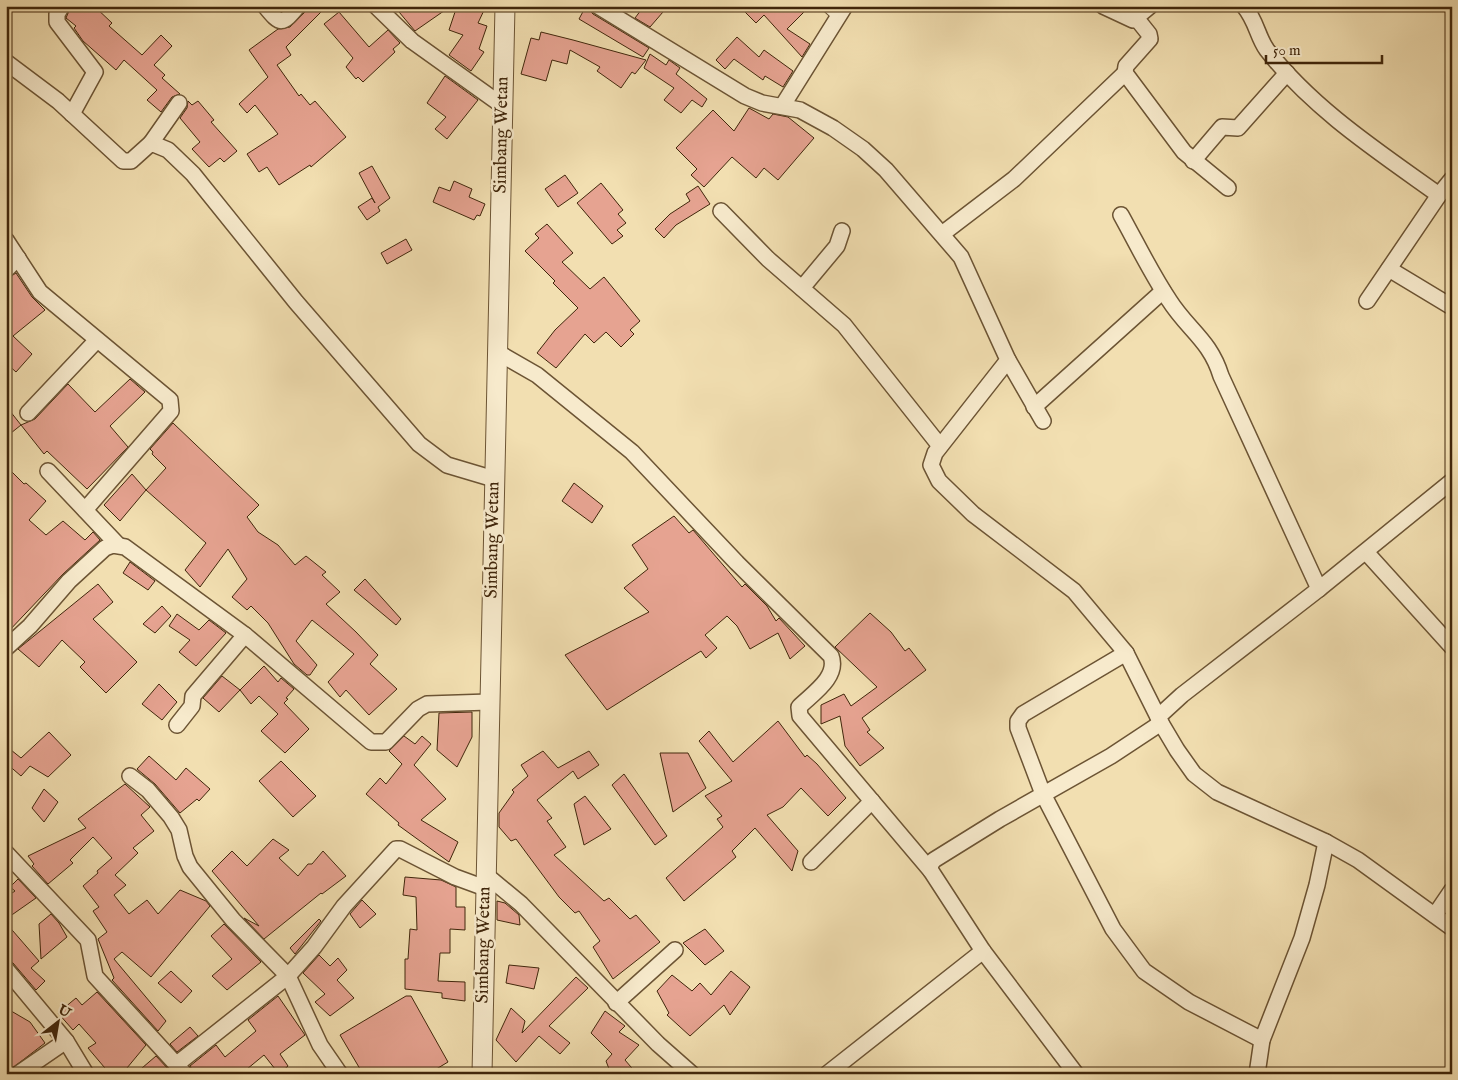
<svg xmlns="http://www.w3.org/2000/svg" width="1458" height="1080" font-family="'IM FELL English',serif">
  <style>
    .building { fill: #e6a391; stroke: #40260b }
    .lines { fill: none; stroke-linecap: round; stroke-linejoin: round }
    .service-casing { stroke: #6c5434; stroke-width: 10 }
    .minor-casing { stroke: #6c5434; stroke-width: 18 }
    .tertiary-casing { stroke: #6c5434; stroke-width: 21 }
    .service { stroke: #f7eacc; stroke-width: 8 }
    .minor { stroke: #f7eacc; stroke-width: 15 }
    .tertiary { stroke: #f7eacc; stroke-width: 19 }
    .labels { text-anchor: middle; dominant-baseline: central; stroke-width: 5; stroke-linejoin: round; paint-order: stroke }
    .street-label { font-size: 18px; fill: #40260b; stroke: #f7eacc }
  </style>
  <rect width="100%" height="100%" fill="#f2dfb1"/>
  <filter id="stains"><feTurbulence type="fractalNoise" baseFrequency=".004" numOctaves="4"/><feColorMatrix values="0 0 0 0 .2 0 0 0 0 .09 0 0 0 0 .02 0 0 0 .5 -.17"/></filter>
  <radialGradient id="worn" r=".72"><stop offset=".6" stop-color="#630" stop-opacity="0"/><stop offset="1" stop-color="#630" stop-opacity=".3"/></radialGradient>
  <!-- building -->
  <g class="building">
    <polygon points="71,6 94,6 112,23 109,26 142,55 161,35 172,46 154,65 165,75 162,78 180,94 172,97 161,112 147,100 157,90 124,60 116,70 83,41 74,28 76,26 66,18"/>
    <polygon points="307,6 327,6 286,47 291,55 277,65 299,96 301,94 310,105 315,101 346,137 311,167 310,165 279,185 267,167 259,172 247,154 278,134 255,105 247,113 239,104 268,77 249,50 278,29 290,27 305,12"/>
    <polygon points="394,6 451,6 415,31"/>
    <polygon points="457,6 486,6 478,23 487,26 479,49 484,52 471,71 449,55 463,35 449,30"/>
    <polygon points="586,6 593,14 649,48 643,57 579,19"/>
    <polygon points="644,6 656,6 663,12 650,27 635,18"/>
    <polygon points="739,6 810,6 787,29 810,44 802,57 764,15 756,23"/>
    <polygon points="339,12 369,47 388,30 400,43 393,49 395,52 363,82 358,77 356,79 346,67 353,58 324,24"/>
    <polygon points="541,32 573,40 646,60 635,74 632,72 621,88 597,71 600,67 570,50 567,64 552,60 546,81 521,74 531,38 539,40"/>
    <polygon points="737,37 759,57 764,50 793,71 783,87 765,76 763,80 734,59 725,69 716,60"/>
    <polygon points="650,54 666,65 669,60 680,68 676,74 707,99 702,107 692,100 681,113 664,100 674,88 644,68"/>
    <polygon points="445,76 478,100 447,139 435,129 446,117 427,103"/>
    <polygon points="188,101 192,105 198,101 214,120 211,122 237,151 224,162 220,158 209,167 192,149 200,142 180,118 187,108"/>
    <polygon points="749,108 769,119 773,114 788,117 814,138 778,180 764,168 756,178 732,157 704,187 691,175 697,169 676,148 713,110 734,131"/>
    <polygon points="372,166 390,198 378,207 380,211 367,220 358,207 372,198 375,203 359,173"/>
    <polygon points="565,175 578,193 558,207 545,189"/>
    <polygon points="454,181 472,189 469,197 485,204 480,216 477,215 474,220 433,202 439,187 450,191"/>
    <polygon points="601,183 623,210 618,214 626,223 617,230 623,236 612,244 577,203"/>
    <polygon points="698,186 710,204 676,225 664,238 655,229 670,214 690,201 686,194"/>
    <polygon points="547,224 573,253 562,262 590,289 604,277 640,321 630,330 634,334 621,347 606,332 594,343 585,334 556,368 537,353 555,330 578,308 553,283 555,281 525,251 539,238 535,234"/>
    <polygon points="406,239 412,250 387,264 381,253"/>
    <polygon points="16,273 32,297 45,310 13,336 32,354 16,372 6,363 6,279"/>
    <polygon points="130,379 145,392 110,426 128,447 87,489 47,451 44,454 21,425 35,419 68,384 95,412"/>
    <polygon points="6,406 21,425 6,437"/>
    <polygon points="173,423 259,505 247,517 258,532 278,545 295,565 306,556 326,572 322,575 340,592 326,604 356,632 378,655 370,664 397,689 369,715 346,690 340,697 328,682 354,654 312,620 296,641 317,665 310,675 307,675 294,664 268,623 251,606 247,610 232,597 247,579 228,549 200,587 185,570 206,543 146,490 166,468 152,454 153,452 150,449"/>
    <polygon points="6,466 24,484 26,483 46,501 29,520 46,535 63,521 85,540 93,532 100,540 63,574 6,634"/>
    <polygon points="132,474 146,490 120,521 104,505"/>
    <polygon points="574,483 603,506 592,523 562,501"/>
    <polygon points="674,516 689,533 693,530 742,587 745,584 767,606 776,621 779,618 805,646 790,659 778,633 750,649 737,626 727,616 705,635 717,648 706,658 701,651 607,710 565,655 649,612 624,588 648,569 632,545"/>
    <polygon points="130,562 155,581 148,590 123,573"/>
    <polygon points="365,579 401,619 396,625 354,590"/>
    <polygon points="98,584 113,602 93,619 137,662 106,693 80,667 85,662 62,640 39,667 18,649"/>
    <polygon points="162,606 171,616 155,633 143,624"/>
    <polygon points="870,613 891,632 905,651 909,648 926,670 862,718 870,730 867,732 884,748 860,766 845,746 840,716 821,724 821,705 844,694 851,706 877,687 835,647"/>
    <polygon points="177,614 199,630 209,620 226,633 196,666 179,652 190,640 169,626"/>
    <polygon points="264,666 278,682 281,678 294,689 286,698 288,699 284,703 309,729 285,753 261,731 278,714 259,696 251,704 240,690"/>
    <polygon points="222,676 240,690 219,712 203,698"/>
    <polygon points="159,684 177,702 162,720 142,704"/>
    <polygon points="472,712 472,737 457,767 437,750 439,713"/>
    <polygon points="778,721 805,757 807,755 817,764 846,798 828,816 801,788 783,807 767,815 798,851 792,871 755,828 732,851 736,857 684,901 666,878 723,827 717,819 722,816 705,796 732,781 699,741 709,731 733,762"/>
    <polygon points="49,732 71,755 48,777 30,766 21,776 6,763 6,746 21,758"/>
    <polygon points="404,736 415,744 422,736 431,744 414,765 446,799 421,820 458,842 449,862 398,825 399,823 366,794 380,778 386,784 402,764 389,751"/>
    <polygon points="543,751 558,768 589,751 599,765 578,779 573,771 537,800 552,818 547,821 566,847 554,855 604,901 609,898 630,919 636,915 660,942 613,979 593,947 600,941 579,911 575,913 559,897 516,839 511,841 499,827 499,813 514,792 512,790 528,776 521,765"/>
    <polygon points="660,753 688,753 706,788 673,812"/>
    <polygon points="149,756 176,780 186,768 210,789 199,801 197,799 180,813 155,784 137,769"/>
    <polygon points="281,761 316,796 293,817 259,781"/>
    <polygon points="624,774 667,836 655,845 612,785"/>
    <polygon points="125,784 150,807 141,815 154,831 133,848 138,853 115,875 126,885 114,895 129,914 147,900 158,914 180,890 206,901 210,906 151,977 122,952 114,959 166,1021 158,1031 112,980 114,978 98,939 107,932 93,911 99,907 83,886 98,873 97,871 112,858 93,837 70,860 73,863 48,884 32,866 34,864 28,856 86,828 78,819"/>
    <polygon points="44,789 58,802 44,822 32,808"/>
    <polygon points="585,796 611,829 584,845 574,804"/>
    <polygon points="273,839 289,850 279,858 298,876 308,864 312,864 323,851 346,876 322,894 321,893 264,939 244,918 259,926 212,871 232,851 247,866"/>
    <polygon points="405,877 441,880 456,887 456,907 465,907 465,930 450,929 450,953 440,953 438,981 465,982 465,1001 442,998 442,993 405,989 405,959 408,959 410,929 417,930 416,897 403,895"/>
    <polygon points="18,879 36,898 6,919 6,897 15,891 10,887"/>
    <polygon points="362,900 376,914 360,928 350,914"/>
    <polygon points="497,901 505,903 519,915 520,925 497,920"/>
    <polygon points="51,914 59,923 67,937 41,959 39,924"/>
    <polygon points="319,919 321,921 295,954 290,948"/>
    <polygon points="6,923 39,961 31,968 45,981 36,990 13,963 6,959"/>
    <polygon points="224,924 261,962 227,990 212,976 232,959 211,936"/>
    <polygon points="705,929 724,951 705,965 683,943"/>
    <polygon points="319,955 330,966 338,958 347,970 337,980 354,998 330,1016 315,1002 325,994 303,973"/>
    <polygon points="509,965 539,968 534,989 506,983"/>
    <polygon points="171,971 192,991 181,1003 158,983"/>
    <polygon points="731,971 750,987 730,1015 724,1005 690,1036 667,1015 669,1013 657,991 672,975 692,991 700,983 711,995"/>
    <polygon points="576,977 588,988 549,1026 570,1043 560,1054 539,1036 516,1062 496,1040 511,1008 525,1021 522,1033"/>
    <polygon points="97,992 146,1045 122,1074 110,1074 88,1048 96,1043 79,1024 73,1030 58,1013 76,998 82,1005"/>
    <polygon points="278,996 305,1035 280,1054 288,1066 279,1074 264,1055 241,1074 194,1074 190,1066 216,1045 225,1057 256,1031 248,1020"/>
    <polygon points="406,996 411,996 448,1062 428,1074 363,1074 340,1035"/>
    <polygon points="6,1008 30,1022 45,1043 6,1073"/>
    <polygon points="605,1011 625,1026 619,1032 639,1045 625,1060 637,1074 611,1074 606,1061 612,1054 591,1033"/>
    <polygon points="190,1027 198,1036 177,1052 170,1044"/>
    <polygon points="156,1056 170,1071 167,1074 135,1074"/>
  </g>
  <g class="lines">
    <defs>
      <polyline id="service" points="825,6 838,18"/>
      <g id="minor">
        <polyline points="62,6 57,14 57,22 95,72 72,114"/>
        <path d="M265 6C281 26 282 25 298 6"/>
        <polyline points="376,6 412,41 503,106"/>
        <polyline points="598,6 745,96 762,103 800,110 833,128 863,149 886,170 961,257 1008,360 935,453 931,465 939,481 973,514 1074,591 1126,653 1161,723 1177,750 1194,774 1217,792 1326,842 1358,860 1452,928"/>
        <polyline points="1103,6 1133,20 1150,6"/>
        <path d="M1244 6C1257 22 1257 36 1267 50 1313 109 1379 152 1439 195L1367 301"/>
        <polyline points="1137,19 1149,34 1150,39 1126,66 1125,73 1184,152 1228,188"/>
        <polyline points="6,62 58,101 123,161 131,161 151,143 168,150 193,174 296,302 419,444 447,465 494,479"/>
        <polyline points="783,105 845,6"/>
        <polyline points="151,143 179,103"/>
        <polyline points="1193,161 1222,127 1238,128 1287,73"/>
        <polyline points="1439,195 1452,179"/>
        <polyline points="721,211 768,259 844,325 940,446"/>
        <path d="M1121 215C1137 244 1151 273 1169 300 1188 330 1210 340 1221 376L1319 589 1452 481"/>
        <polyline points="942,234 1014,179 1125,73"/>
        <polyline points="6,240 40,292 170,400 171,411 85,510"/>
        <polyline points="1389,269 1452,307"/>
        <polyline points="6,270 18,258"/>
        <polyline points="802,288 837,246 842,231"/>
        <path d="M497 352 537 375 632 452 737 563 831 656C839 677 812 694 799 707L800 716 931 871"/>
        <polyline points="1008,360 1043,421"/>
        <polyline points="1034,407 1163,291"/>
        <polyline points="28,413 97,340"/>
        <polyline points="48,471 118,545"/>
        <polyline points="1366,552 1452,647"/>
        <polyline points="6,648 30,626 69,581 105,548 113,545 125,547 245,635 371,742 386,742 418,709 427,704 489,702"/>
        <polyline points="1126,653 1023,714 1018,721 1018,728 1043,794 1113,929 1144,971 1189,1002 1262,1040"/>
        <polyline points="1158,717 1182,695 1319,589"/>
        <polyline points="177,725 192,706 193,696 245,635"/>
        <polyline points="130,776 148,790 171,817 179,830 185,856 190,867 233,920 288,976 320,1045 340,1074"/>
        <polyline points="6,853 88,940 95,976 185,1074"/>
        <polyline points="811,862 872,801"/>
        <polyline points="486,875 521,904 658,1044 692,1074"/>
        <polyline points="1435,915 1452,890"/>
        <polyline points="6,969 66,1041 86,1074"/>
        <polyline points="616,1003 675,950"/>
        <polyline points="177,1064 288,976 314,947 344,906 396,849 400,849 455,877 485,888"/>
        <polyline points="18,1074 66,1041"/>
        <polyline points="827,1074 983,951"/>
        <polyline points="1076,1074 983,951 931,871 930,865 934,860 1000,819 1111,756 1161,723"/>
        <polyline points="1257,1074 1262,1040 1302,938 1317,885 1326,842"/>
      </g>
      <polyline id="tertiary" points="482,1074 505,6"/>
    </defs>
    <!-- service casing -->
    <use href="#service" class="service-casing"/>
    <!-- minor casing -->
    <use href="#minor" class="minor-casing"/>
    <!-- tertiary casing -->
    <use href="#tertiary" class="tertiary-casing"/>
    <!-- service -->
    <use href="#service" class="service"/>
    <!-- minor -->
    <use href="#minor" class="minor"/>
    <!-- tertiary -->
    <use href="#tertiary" class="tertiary"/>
  </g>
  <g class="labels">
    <!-- street labels -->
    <g class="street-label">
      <text transform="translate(502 135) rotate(-89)">Simbang Wetan</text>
      <text transform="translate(493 540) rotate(-89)">Simbang Wetan</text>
      <text transform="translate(484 945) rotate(-89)">Simbang Wetan</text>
    </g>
  </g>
  <!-- margin -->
  <rect width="1458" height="1080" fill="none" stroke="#f2dfb1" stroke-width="25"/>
  <rect x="8" y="8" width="1443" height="1065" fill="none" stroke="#40260b" stroke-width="2.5"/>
  <rect x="12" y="12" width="1433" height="1055" fill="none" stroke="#40260b"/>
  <!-- north arrow -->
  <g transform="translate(58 1022) rotate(31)" stroke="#f7eacc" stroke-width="4" paint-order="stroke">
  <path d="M0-4L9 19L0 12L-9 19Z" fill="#40260b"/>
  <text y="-8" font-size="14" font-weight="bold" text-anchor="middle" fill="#40260b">U</text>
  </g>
  <!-- scale -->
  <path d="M1266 55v8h116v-8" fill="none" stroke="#40260b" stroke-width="2.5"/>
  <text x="1273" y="55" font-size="15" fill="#40260b" stroke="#f7eacc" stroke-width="4" paint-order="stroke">50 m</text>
  <rect width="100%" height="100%" filter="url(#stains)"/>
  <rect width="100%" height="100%" fill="url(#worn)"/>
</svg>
